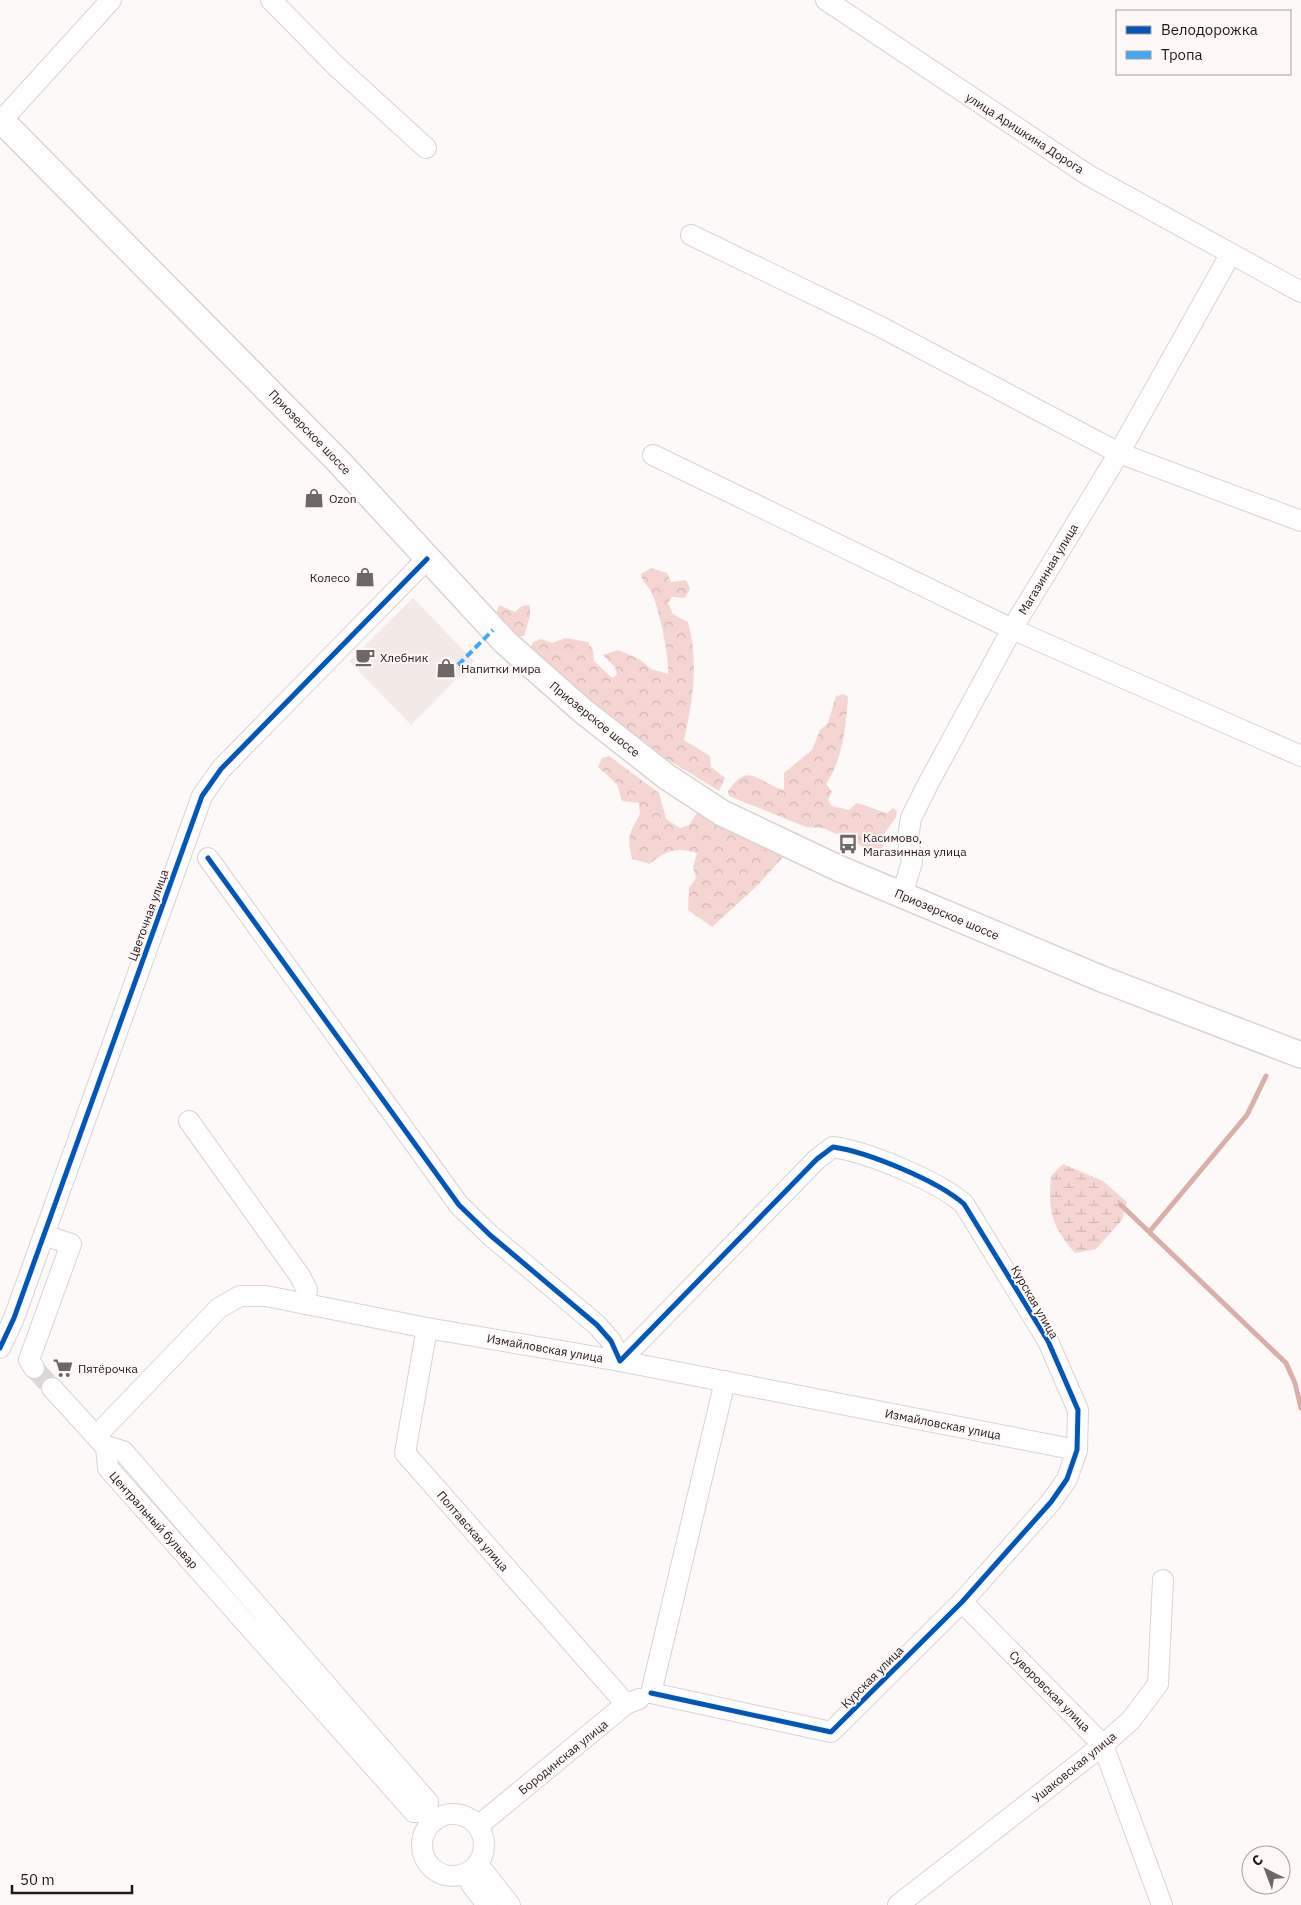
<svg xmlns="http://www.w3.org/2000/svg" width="1301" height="1905" font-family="'IBM Plex Sans',sans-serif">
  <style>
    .built { fill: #f3eae8 }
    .forest { fill: url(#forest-crowns) }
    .wetland { fill: url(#wetland-marsh) }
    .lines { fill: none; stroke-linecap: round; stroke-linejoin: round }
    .stream { stroke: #daafa9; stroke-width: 5 }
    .minor-tunnel { stroke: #dbd7d6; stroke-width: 20; stroke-dasharray: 20 10; stroke-linecap: butt }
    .minor-casing { stroke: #d9d3d2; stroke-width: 22 }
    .major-casing { stroke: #d9d3d2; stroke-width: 28 }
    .minor { stroke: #fffefe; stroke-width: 20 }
    .major { stroke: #fffefe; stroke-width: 25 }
    .quiet { stroke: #3fa9f5; stroke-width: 4; stroke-dasharray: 8 4; stroke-linecap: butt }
    .cycleway-casing { stroke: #fdf8f7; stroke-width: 8 }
    .cycleway { stroke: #0057b8; stroke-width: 5 }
    .labels { text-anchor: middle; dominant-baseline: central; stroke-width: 4; stroke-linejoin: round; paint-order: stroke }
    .street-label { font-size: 12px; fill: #211817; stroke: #fdf8f7 }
    .poi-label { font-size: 12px; fill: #211817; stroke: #fdf8f7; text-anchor: start }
  </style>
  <defs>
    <pattern id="forest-crowns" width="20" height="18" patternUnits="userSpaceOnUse" patternTransform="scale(1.25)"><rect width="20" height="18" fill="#f4d5d1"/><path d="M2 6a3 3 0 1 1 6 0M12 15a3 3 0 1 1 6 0" fill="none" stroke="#d1b6b3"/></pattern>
    <pattern id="wetland-marsh" width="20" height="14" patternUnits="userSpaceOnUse" patternTransform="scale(1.25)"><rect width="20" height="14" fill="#f4d5d1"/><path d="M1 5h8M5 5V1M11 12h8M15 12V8" fill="none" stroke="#d1b6b3"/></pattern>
  </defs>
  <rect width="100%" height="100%" fill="#fcf9f8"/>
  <!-- built -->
  <polygon class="built" points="413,598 474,661 411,725 349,661"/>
  <!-- forest -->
  <g class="forest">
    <path d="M651 568 667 573 671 582 686 580 690 589 685 598 672 597 668 603 673 614 688 622C699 662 693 700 684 740L710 756 711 767 725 778 719 791 649 748 530 650 533 642 541 639 552 643 566 638 588 642 593 650 594 661 612 678 617 675 615 667 603 655 618 650 639 659 651 669 668 674C669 657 659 604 650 590 646 583 642 583 641 574Z"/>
    <polygon points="499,605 515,612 522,606 530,605 530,616 524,636 514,637 495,617"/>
    <path d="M844 694 848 697C846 726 843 759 826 784L832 792 828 800 832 806 849 810 857 803 887 813 893 808 897 811 896 817 881 839 883 846 880 854 873 853 852 840 822 828 806 827 729 796 728 791C749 760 759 783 784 790V773L812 750 820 730 828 723 836 696Z"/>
    <path d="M609 756 659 793 666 819 680 828 689 825 697 813 784 856 757 886 712 927 688 910 689 888 696 878 693 867 697 853C677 847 666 850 650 864L632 859C626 836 630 833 640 814L639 803 622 801 617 784 598 767 602 758Z"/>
  </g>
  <!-- wetland -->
  <path class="wetland" d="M1063 1164 1103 1181 1127 1202 1122 1220 1096 1249 1075 1253C1051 1226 1048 1211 1051 1176Z"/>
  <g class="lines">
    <!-- stream -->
    <g class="stream">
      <polyline points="1121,1205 1286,1363 1295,1383 1301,1408"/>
      <polyline points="1150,1231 1247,1115 1266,1076"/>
    </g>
    <!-- minor-tunnel -->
    <polyline class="minor-tunnel" points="34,1368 52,1388"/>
    <defs>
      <g id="minor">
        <polyline points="271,0 335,65 426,148"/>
        <polyline points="826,0 1088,175 1301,292"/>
        <polyline points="2,120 111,0"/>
        <polyline points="691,235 879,326 1119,453 1301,521"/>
        <polyline points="653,455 1012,629 1301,756"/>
        <path d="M208 858 459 1205 490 1235 597 1325 611 1341 620 1361 817 1159 833 1147C868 1152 938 1181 964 1204L1048 1341 1078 1410 1077 1450 1067 1479 1051 1502 962 1602 831 1732 651 1693"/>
        <polyline points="902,895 912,862 908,838 911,818 928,784 1012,629 1119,453 1230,255"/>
        <polyline points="189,1121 300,1276 307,1290 305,1304"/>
        <polyline points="427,1328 405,1453 626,1704"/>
        <polyline points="0,1348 14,1318 202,796 221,769 427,559"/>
        <polyline points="34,1368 29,1360 71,1244 44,1235"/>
        <polyline points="52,1388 104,1445"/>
        <polyline points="96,1436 219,1308 240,1296 266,1296 427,1328 620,1361 1077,1450"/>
        <polyline points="106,1446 123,1451 428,1802 427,1812 434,1821"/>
        <polyline points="106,1446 108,1468 414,1812 427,1812"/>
        <polyline points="962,1602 1103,1745 1162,1905"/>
        <polyline points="651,1693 725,1381"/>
        <circle cx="453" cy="1845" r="31"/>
        <polyline points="478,1826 626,1704 639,1699"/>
        <polyline points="476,1874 484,1872 510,1905"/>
        <polyline points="476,1874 471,1884 487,1905"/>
        <polyline points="898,1905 1103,1745 1131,1720 1158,1684 1163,1580"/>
      </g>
      <polyline id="major" points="0,119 339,462 505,642 583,711 667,777 722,813 838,868 1102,979 1301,1055"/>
    </defs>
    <!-- minor casing -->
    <use href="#minor" class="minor-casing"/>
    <!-- major casing -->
    <use href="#major" class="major-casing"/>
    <!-- minor -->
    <use href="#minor" class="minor"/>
    <!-- major -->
    <use href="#major" class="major"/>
    <!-- quiet -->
    <polyline class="quiet" points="458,665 493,630"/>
    <defs>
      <g id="cycleway">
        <path d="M208 858 459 1205 490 1235 597 1325 611 1341 620 1361 817 1159 833 1147C868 1152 938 1181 964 1204L1048 1341 1078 1410 1077 1450 1067 1479 1051 1502 962 1602 831 1732 651 1693"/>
        <polyline points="0,1348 14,1318 202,796 221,769 427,559"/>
      </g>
    </defs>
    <!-- cycleway casing -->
    <use href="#cycleway" class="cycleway-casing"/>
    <!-- cycleway -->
    <use href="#cycleway" class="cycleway"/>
  </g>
  <!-- icons -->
  <defs>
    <symbol id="shop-bare" viewBox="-9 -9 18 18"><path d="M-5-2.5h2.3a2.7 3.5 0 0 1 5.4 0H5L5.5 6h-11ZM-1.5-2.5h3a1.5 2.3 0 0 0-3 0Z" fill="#6e6766" stroke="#fdf8f7" stroke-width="2.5" paint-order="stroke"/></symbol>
    <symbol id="cafe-bare" viewBox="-9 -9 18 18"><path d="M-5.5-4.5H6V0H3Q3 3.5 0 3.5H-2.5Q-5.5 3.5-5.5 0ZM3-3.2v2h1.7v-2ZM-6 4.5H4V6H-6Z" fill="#6e6766" stroke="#fdf8f7" stroke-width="2.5" paint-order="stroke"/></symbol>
    <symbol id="bus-bare" viewBox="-9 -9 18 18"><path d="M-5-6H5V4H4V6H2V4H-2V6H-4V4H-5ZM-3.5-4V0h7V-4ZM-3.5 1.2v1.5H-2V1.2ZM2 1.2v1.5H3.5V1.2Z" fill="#6e6766" stroke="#fdf8f7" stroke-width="2.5" paint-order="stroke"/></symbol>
    <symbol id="supermarket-bare" viewBox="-9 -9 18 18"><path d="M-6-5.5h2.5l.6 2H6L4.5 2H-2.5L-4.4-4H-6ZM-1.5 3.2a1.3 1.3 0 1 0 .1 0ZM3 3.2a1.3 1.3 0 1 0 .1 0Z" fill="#6e6766" stroke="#fdf8f7" stroke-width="2.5" paint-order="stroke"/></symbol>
  </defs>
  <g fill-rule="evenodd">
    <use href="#shop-bare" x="300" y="484" width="28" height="28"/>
    <use href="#shop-bare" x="351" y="563" width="28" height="28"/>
    <use href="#cafe-bare" x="351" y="643" width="28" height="28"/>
    <use href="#shop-bare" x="432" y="654" width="28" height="28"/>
    <use href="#bus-bare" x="834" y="830" width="28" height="28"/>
    <use href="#supermarket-bare" x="49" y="1354" width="28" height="28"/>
  </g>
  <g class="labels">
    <!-- street labels -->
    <g class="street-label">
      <text transform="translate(1025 133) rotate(33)">улица Аришкина Дорога</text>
      <text transform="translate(310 432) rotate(46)">Приозерское шоссе</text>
      <text transform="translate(1048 569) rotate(-59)">Магазинная улица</text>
      <text transform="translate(595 719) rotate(39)">Приозерское шоссе</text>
      <text transform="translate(947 914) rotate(23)">Приозерское шоссе</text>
      <text transform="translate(148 915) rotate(-70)">Цветочная улица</text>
      <text transform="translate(1035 1302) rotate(60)">Курская улица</text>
      <text transform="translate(545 1348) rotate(10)">Измайловская улица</text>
      <text transform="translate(943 1424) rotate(11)">Измайловская улица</text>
      <text transform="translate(154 1520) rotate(48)">Центральный бульвар</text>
      <text transform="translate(473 1531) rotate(49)">Полтавская улица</text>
      <text transform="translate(872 1677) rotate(-45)">Курская улица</text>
      <text transform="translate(1050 1691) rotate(45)">Суворовская улица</text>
      <text transform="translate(563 1757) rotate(-39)">Бородинская улица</text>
      <text transform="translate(1074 1767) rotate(-39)">Ушаковская улица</text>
    </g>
    <!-- poi labels -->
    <g class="poi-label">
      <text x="329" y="498">Ozon</text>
      <text x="350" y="577" text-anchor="end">Колесо</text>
      <text x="380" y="657">Хлебник</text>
      <text x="461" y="668">Напитки мира</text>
      <text x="863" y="837">Касимово,<tspan x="863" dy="14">Магазинная улица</tspan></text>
      <text x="78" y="1368">Пятёрочка</text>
    </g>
  </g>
  <!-- legend -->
  <rect x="1116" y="10" width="175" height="65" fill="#fdf8f7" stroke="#a59e9d"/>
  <rect x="1126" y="26" width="25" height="8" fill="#0057b8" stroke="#a59e9d"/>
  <text x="1161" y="35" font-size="15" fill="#211817">Велодорожка</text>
  <rect x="1126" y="51" width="25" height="8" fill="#3fa9f5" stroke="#a59e9d"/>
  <text x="1161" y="60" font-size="15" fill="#211817">Тропа</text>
  <!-- north arrow -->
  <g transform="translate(1266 1870) rotate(318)"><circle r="24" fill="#fdf8f7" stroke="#a59e9d"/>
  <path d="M0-4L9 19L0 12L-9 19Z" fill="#6e6766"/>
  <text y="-8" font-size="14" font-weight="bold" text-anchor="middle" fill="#211817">С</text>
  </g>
  <!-- scale -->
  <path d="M12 1885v8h120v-8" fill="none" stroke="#211817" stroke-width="2.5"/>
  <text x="20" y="1885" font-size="15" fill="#211817" stroke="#fdf8f7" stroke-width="4" paint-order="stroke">50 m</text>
</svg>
